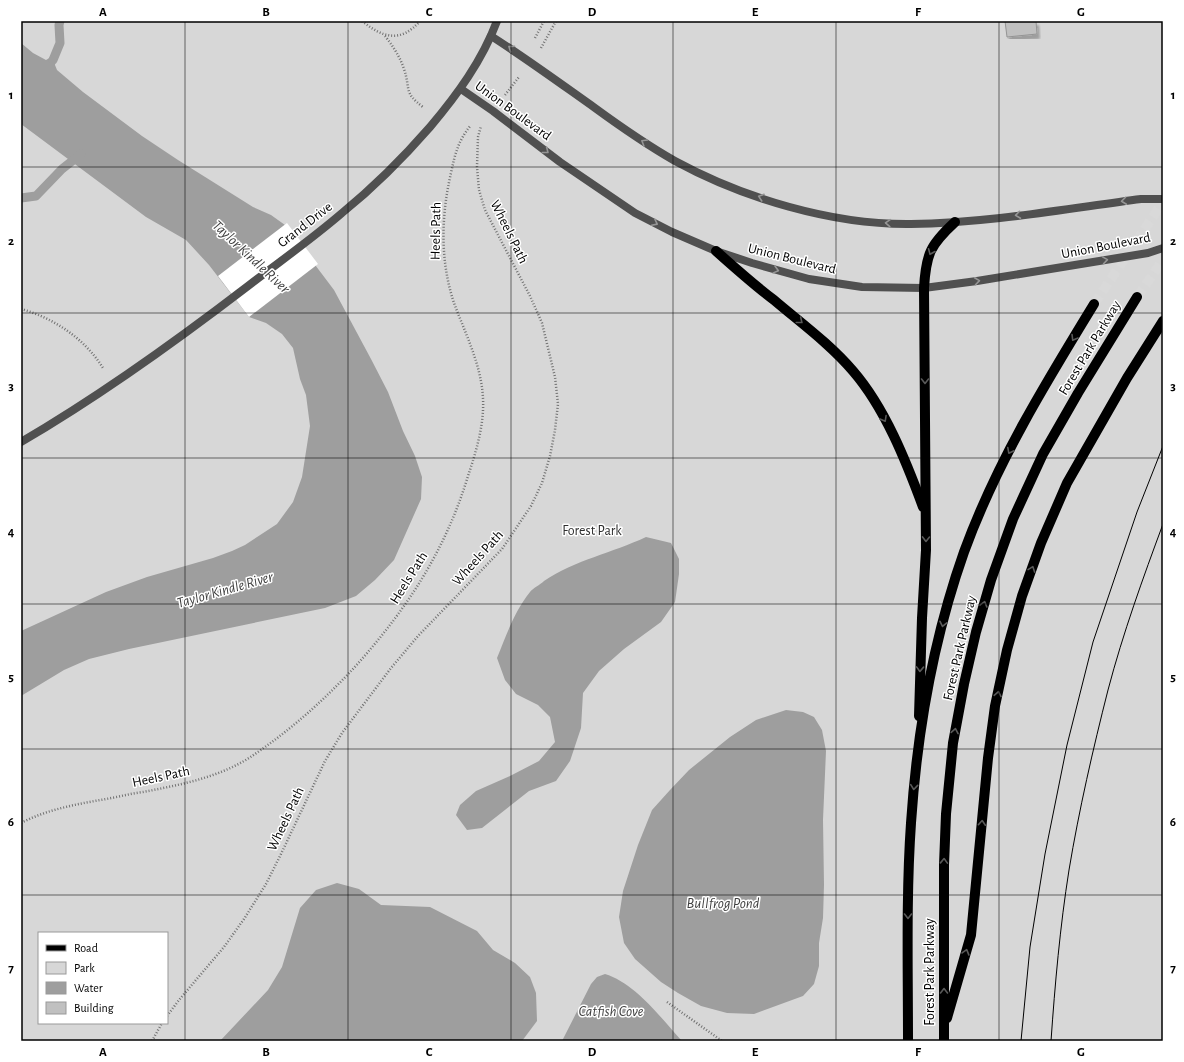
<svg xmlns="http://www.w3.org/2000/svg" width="1184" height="1062" font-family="'Alegreya Sans',sans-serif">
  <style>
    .green { fill: #d7d7d7; fill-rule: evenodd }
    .water { fill: #9e9e9e }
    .pier { fill: #fff }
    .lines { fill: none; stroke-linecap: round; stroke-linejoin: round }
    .stream { stroke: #9e9e9e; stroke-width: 9 }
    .building { fill: #c0c0c0; stroke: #949494; filter: url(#shadow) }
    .primary-tunnel { stroke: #d9d9d9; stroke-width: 10; stroke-dasharray: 10 5; stroke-linecap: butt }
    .path { stroke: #727272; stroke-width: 2.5; stroke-dasharray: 1 2; stroke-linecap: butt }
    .street { stroke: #505050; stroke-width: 8 }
    .primary { stroke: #000; stroke-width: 10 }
    .tram { stroke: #000; stroke-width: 1 }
    .oneway { stroke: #969696 }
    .oneway2 { stroke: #595959 }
    .grid { fill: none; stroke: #000; stroke-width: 1; stroke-opacity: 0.55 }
    .labels { text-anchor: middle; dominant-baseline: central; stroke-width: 3; stroke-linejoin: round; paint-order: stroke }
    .street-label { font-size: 14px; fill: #000; stroke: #fff }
    .park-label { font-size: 14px; fill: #2e2e2e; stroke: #fff }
    .water-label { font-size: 15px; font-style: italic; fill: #3f3f3f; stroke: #fff }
    .neatline { fill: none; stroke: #000; stroke-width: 1.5 }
    .grid-label { font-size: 13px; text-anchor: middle; font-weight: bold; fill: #000 }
  </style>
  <defs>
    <filter id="shadow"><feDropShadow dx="2.5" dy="4.5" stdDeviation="1" flood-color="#0004"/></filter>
  </defs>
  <rect width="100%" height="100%" fill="#fff"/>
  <!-- green -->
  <path class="green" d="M21 21H1163V1041H21ZM39 933H167V1023H39Z"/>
  <!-- water -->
  <g class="water">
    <path d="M21 43 33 53 46 60C51 58 53 53 57 50L55 65 57 70 83 92 142 136 178 160 253 207 271 215 285 225 334 290 371 359 388 392 403 431 415 456 422 477 421 499 394 560 375 580 356 596 325 608 129 649 89 659 64 670 21 696V631L106 592 147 577 213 558 232 551 245 545 277 524 293 502 302 477 310 426 306 395 300 379 293 348 282 334 266 323 249 317 209 265 186 240 146 217 21 124Z"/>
    <path d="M646 537 671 543 679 559V574L675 602 661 622 624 649 599 671 583 693 581 728 570 761 556 781 529 791 482 828 467 830 456 815 460 805 476 791 510 776 539 761 555 742 550 717 538 705 516 694 505 680 497 658C506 636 514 612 530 592 533 588 540 585 544 581 575 560 612 553 646 537Z"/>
    <polygon points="786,710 803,712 814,717 822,730 826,751 823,820 824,885 823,918 819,943 819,966 814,984 803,996 754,1014 727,1013 701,1006 678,993 661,982 635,959 624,943 619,917 623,891 638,845 652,810 670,790 689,770 730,737 756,720"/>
    <polygon points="337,883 359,889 381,905 430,907 477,931 493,950 515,963 530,977 536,993 537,1021 522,1041 220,1041 268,990 282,967 300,908 316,890"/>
    <path d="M605 974C635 983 661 1018 682 1041H562L591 984 597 977Z"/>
  </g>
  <!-- pier -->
  <polygon class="pier" points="287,223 318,264 249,317 218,276"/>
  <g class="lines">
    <!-- stream -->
    <g class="stream">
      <polyline points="53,60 60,43 59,25 60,21"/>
      <polyline points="21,198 36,196 62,169 81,154"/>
    </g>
  </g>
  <!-- building -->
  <polygon class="building" points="1005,21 1036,21 1037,34 1007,37"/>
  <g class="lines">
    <!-- primary-tunnel -->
    <g class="primary-tunnel">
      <polyline points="1137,297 1163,260"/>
      <polyline points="1094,304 1163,202"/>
    </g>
    <!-- path -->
    <g class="path">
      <path d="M362 21C383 38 401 43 420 21"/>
      <path d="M385 36C393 46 400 57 404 69 411 90 403 92 423 107"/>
      <polyline points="535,38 544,21"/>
      <polyline points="541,48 556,21"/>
      <polyline points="505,95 519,77"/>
      <path d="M21 309C54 318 85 339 103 368"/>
      <path d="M21 823C46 810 73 805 100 800 114 798 128 794 143 792 179 785 217 778 249 758 287 733 321 703 352 670 405 612 445 552 468 476 475 455 482 432 483 410 485 372 467 338 454 303 440 261 441 216 451 173 455 154 458 141 471 125"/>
      <polyline points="667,1002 722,1041"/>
      <polyline points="167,1016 179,1000 224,947 244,919 266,884 281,854 325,761 342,733 391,668 418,636 502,549 531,506 542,483 550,456 555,430 558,404 555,377 542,323 530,296 485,210 479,190 477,167 478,137 481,126"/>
      <polyline points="152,1041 162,1023"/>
    </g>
    <!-- street -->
    <g class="street">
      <path d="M491 36C527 59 561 84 595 108 621 127 647 145 675 161 743 198 832 225 911 224 988 223 1065 209 1141 199H1163"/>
      <polyline points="461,89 493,111 560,162 635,213 672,232 716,251 752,263 809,279 862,287 924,288 977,281 1148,253 1163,248"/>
      <path d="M21 442C100 396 175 342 248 286 279 262 312 239 342 213 374 187 403 158 430 127 457 95 482 61 497 21"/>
    </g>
    <!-- primary -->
    <g class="primary">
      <path d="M716 251C735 268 754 285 774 300 801 323 830 344 853 371 885 408 906 461 923 507"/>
      <path d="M919 716 922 618 926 550 924 288C926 254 930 245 955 222"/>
      <polyline points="947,1018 971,935 988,758 995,706 1007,650 1022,596 1041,543 1067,483 1127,378 1163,321"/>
      <path d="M908 1041C908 968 906 895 911 823 917 733 934 637 964 552 996 464 1045 384 1094 304"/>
      <polyline points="944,1041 944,865 946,814 953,743 964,684 976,632 991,580 1013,519 1043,454 1078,393 1137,297"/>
    </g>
    <!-- tram -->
    <g class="tram">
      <polyline points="1021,1041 1030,947 1045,854 1067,745 1093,642 1137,512 1163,446"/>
      <path d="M1051 1041C1055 984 1060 927 1069 870 1079 810 1093 749 1108 690 1123 633 1143 578 1163 524"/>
    </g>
  </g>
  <!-- one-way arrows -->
  <defs><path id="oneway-chevron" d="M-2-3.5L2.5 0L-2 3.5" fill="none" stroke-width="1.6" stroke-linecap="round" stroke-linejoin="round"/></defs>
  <g class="oneway">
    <use href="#oneway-chevron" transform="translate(511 48) rotate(-146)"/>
    <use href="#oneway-chevron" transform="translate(644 142) rotate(-149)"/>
    <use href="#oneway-chevron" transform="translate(546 151) rotate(38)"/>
    <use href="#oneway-chevron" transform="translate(761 197) rotate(-161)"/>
    <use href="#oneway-chevron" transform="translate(1124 201) rotate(173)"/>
    <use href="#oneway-chevron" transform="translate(1018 215) rotate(172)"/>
    <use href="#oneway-chevron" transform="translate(655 223) rotate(27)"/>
    <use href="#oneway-chevron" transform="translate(888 223) rotate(-177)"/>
    <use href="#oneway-chevron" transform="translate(1105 260) rotate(-9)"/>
    <use href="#oneway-chevron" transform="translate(776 270) rotate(15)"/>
    <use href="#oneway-chevron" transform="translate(977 281) rotate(-8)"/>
  </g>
  <g class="oneway2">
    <use href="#oneway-chevron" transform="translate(931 252) rotate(113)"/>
    <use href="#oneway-chevron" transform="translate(800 321) rotate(39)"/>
    <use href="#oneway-chevron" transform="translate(1074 338) rotate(121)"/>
    <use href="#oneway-chevron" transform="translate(925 381) rotate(90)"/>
    <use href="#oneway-chevron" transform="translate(884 419) rotate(61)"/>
    <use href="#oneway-chevron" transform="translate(1010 451) rotate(117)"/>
    <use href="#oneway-chevron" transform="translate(926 539) rotate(91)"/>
    <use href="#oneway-chevron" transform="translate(1032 569) rotate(-70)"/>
    <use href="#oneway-chevron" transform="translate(984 604) rotate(-74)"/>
    <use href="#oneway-chevron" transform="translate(943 624) rotate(102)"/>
    <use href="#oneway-chevron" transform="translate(920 669) rotate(92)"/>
    <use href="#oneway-chevron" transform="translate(998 694) rotate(-79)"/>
    <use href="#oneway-chevron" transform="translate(955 731) rotate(-80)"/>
    <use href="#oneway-chevron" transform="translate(914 787) rotate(96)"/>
    <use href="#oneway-chevron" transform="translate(982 823) rotate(-86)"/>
    <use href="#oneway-chevron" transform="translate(944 861) rotate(-88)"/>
    <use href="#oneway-chevron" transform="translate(908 916) rotate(90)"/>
    <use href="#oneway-chevron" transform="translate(966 952) rotate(-74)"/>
    <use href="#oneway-chevron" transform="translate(944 991) rotate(-90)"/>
  </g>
  <!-- grid -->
  <path class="grid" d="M185 21V1041M348 21V1041M511 21V1041M673 21V1041M836 21V1041M999 21V1041M21 167H1163M21 313H1163M21 458H1163M21 604H1163M21 749H1163M21 895H1163"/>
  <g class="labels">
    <!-- street labels -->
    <g class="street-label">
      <text transform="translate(513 111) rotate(36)">Union Boulevard</text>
      <text transform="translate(305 225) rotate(-38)">Grand Drive</text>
      <text transform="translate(436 231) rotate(-89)">Heels Path</text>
      <text transform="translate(509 232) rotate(64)">Wheels Path</text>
      <text transform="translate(1106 246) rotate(-11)">Union Boulevard</text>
      <text transform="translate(792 259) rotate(14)">Union Boulevard</text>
      <text transform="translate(1090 348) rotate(-59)">Forest Park Parkway</text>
      <text transform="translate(478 558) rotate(-48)">Wheels Path</text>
      <text transform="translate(409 578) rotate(-58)">Heels Path</text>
      <text transform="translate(960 648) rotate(-77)">Forest Park Parkway</text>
      <text transform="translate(161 777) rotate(-12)">Heels Path</text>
      <text transform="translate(286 819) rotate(-65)">Wheels Path</text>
      <text transform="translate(930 972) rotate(-90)">Forest Park Parkway</text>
    </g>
    <!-- park labels -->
    <g class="park-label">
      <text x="592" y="531">Forest Park</text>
    </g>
    <!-- water labels -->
    <g class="water-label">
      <text transform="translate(251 257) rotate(43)">Taylor Kindle River</text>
      <text transform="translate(225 590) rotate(-16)">Taylor Kindle River</text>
      <text x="723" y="903">Bullfrog Pond</text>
      <text x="611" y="1011">Catfish Cove</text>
    </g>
  </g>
  <!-- border -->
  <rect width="1184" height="1062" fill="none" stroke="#ffffff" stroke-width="44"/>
  <!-- legend -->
  <rect x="38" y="932" width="130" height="92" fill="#ffffff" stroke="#999999"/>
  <rect x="46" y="945" width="20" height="6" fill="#000000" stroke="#999999"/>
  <text x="74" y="952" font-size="12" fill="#000000">Road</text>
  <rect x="46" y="962" width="20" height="12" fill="#d7d7d7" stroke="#999999"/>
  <text x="74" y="972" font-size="12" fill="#000000">Park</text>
  <rect x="46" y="982" width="20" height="12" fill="#9e9e9e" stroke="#999999"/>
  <text x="74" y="992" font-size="12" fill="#000000">Water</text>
  <rect x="46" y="1002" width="20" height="12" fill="#c0c0c0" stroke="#999999"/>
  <text x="74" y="1012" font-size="12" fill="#000000">Building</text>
  <rect x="22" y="22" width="1140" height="1018" class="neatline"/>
  <g class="grid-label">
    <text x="103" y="16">A</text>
    <text x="266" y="16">B</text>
    <text x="429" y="16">C</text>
    <text x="592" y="16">D</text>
    <text x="755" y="16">E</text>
    <text x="918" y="16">F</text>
    <text x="1081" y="16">G</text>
    <text x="11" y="99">1</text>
    <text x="1173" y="99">1</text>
    <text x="11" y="245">2</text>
    <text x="1173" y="245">2</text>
    <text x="11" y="390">3</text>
    <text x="1173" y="390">3</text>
    <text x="11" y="536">4</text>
    <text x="1173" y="536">4</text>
    <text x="11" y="681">5</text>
    <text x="1173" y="681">5</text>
    <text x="11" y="826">6</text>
    <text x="1173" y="826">6</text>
    <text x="11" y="972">7</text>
    <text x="1173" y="972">7</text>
    <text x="103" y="1056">A</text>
    <text x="266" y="1056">B</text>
    <text x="429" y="1056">C</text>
    <text x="592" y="1056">D</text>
    <text x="755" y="1056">E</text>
    <text x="918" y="1056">F</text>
    <text x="1081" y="1056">G</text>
  </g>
</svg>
